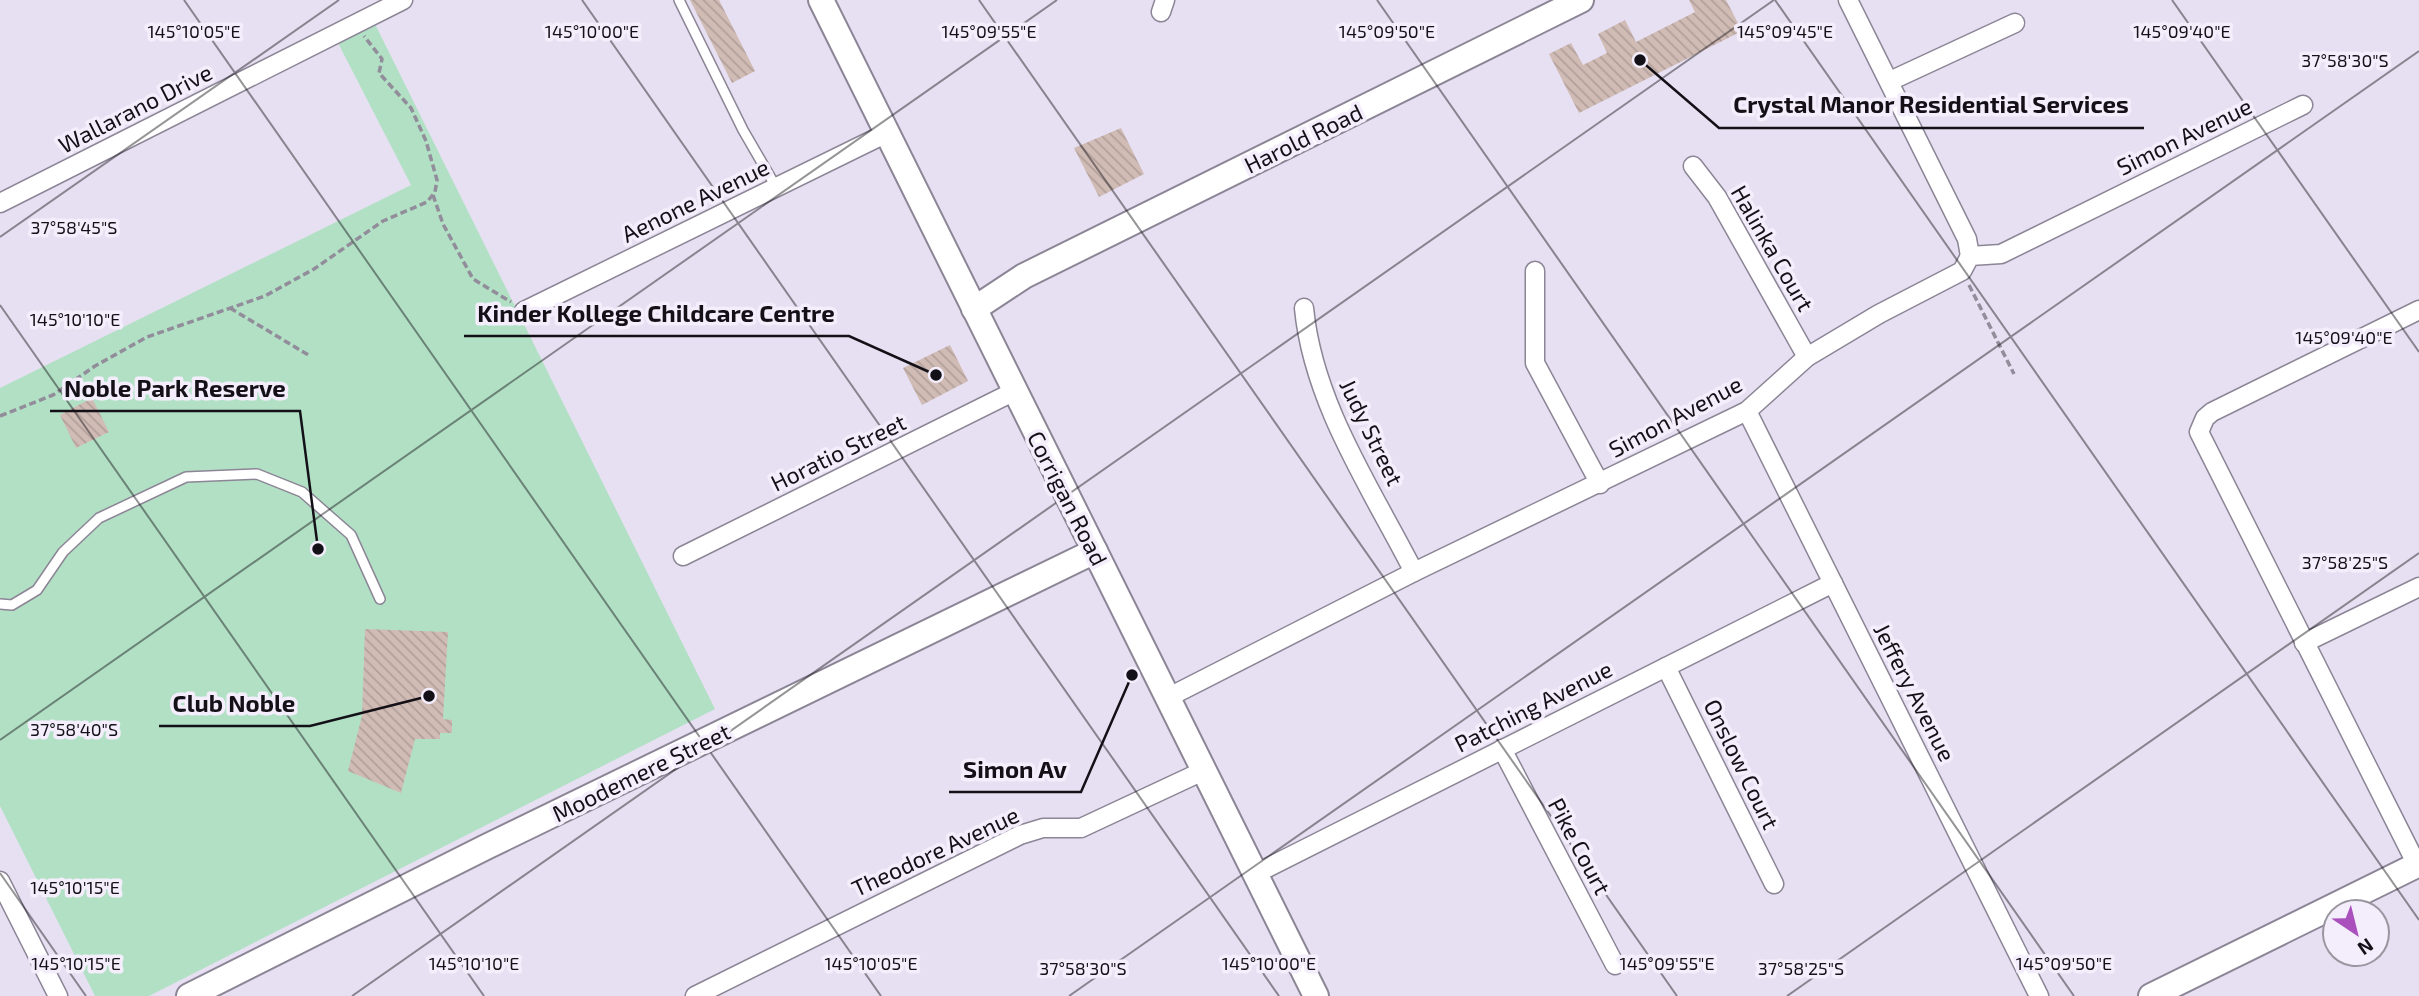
<svg xmlns="http://www.w3.org/2000/svg" width="2419" height="996" font-family="'Exo 2',sans-serif">
  <style>
    .green { fill: #b2e0c5 }
    .building { fill: url(#building-back-hatch) }
    .lines { fill: none; stroke-linecap: round; stroke-linejoin: round }
    .lane-casing { stroke: #8c8596; stroke-width: 12 }
    .street-casing { stroke: #8c8596; stroke-width: 21 }
    .secondary-casing { stroke: #8c8596; stroke-width: 28 }
    .path { stroke: #928d9a; stroke-width: 3.5; stroke-dasharray: 7 3.5; stroke-linecap: butt }
    .lane { stroke: #fff; stroke-width: 9 }
    .street { stroke: #fff; stroke-width: 18 }
    .secondary { stroke: #fff; stroke-width: 24 }
    .ticks { fill: none; stroke: #131117; stroke-width: 2; stroke-opacity: 0.45 }
    .labels { text-anchor: middle; dominant-baseline: central; stroke-width: 7; stroke-linejoin: round; paint-order: stroke }
    .street-label { font-size: 23px; fill: #131117; stroke: #f4eefc }
    .ticks-label { font-size: 18px; text-anchor: middle; fill: #131117; stroke: #f4eefc; stroke-width: 7; stroke-linejoin: round; paint-order: stroke }
    .leader { fill: none; stroke: #131117; stroke-width: 2.5 }
    .callout-dot { fill: #131117; stroke: #f4eefc; stroke-width: 2.5 }
    .callout-label { font-size: 24px; text-anchor: middle; font-weight: bold; fill: #131117; stroke: #f4eefc; stroke-width: 7; stroke-linejoin: round; paint-order: stroke }
  </style>
  <defs>
    <pattern id="building-back-hatch" width="6" height="6" patternUnits="userSpaceOnUse" patternTransform="scale(1.75)"><rect width="6" height="6" fill="#d0bbb5"/><path d="M-1 5l2 2M0 0l6 6M5-1l2 2" fill="none" stroke="#b2a09b"/></pattern>
  </defs>
  <rect width="100%" height="100%" fill="#e7e0f2"/>
  <!-- green -->
  <polygon class="green" points="375,24 715,709 149,996 95,996 0,806 0,388 411,185 338,43"/>
  <!-- building -->
  <g class="building">
    <polygon points="690,0 719,0 755,71 732,83"/>
    <polygon points="1689,0 1726,0 1742,31 1579,113 1549,54 1571,43 1583,65 1607,53 1598,34 1625,20 1636,42 1695,12"/>
    <polygon points="1121,128 1144,174 1099,197 1074,148"/>
    <polygon points="950,345 968,381 922,405 903,368"/>
    <polygon points="92,398 109,432 76,448 60,415"/>
    <polygon points="365,629 448,632 443,719 452,720 452,733 440,733 440,739 415,739 401,793 348,771 362,716"/>
  </g>
  <g class="lines">
    <defs>
      <g id="lane">
        <polyline points="679,0 743,130 776,187"/>
        <polyline points="0,604 12,605 37,590 63,552 99,518 186,477 257,474 302,492 351,535 380,599"/>
      </g>
      <g id="street">
        <polyline points="1848,0 1967,239 1970,256"/>
        <polyline points="1161,12 1165,0"/>
        <polyline points="1890,81 2015,23"/>
        <polyline points="1693,166 1717,197 1807,357"/>
        <polyline points="0,203 403,0"/>
        <polyline points="1535,271 1535,363 1600,484"/>
        <path d="M1304 308C1313 403 1371 488 1414 572"/>
        <polyline points="524,311 887,133"/>
        <polyline points="1747,411 2039,996"/>
        <polyline points="683,556 1015,391"/>
        <polyline points="2304,643 2419,587"/>
        <polyline points="1666,667 1774,884"/>
        <polyline points="1167,698 1414,572 1747,411 1807,357 1879,314 1962,271 1970,256 2001,254 2303,105"/>
        <polyline points="1502,749 1615,965"/>
        <polyline points="2417,865 2199,432 2205,418 2212,412 2419,310"/>
        <polyline points="1255,874 1833,583"/>
        <polyline points="0,881 58,996"/>
        <polyline points="695,996 1020,835 1043,828 1081,828 1203,771"/>
      </g>
      <g id="secondary">
        <polyline points="821,0 1316,996"/>
        <polyline points="974,309 1024,276 1581,0"/>
        <polyline points="189,996 486,847 1095,551"/>
        <polyline points="2151,996 2419,864"/>
      </g>
    </defs>
    <!-- lane casing -->
    <use href="#lane" class="lane-casing"/>
    <!-- street casing -->
    <use href="#street" class="street-casing"/>
    <!-- secondary casing -->
    <use href="#secondary" class="secondary-casing"/>
    <!-- path -->
    <g class="path">
      <polyline points="433,195 443,224 473,279 511,302"/>
      <polyline points="1969,285 2014,374"/>
      <polyline points="230,308 310,356"/>
      <polyline points="0,416 53,395 95,366 147,337 265,296 314,269 383,221 427,202 435,192 437,180 426,141 411,108 379,73 382,59 364,36"/>
    </g>
    <!-- lane -->
    <use href="#lane" class="lane"/>
    <!-- street -->
    <use href="#street" class="street"/>
    <!-- secondary -->
    <use href="#secondary" class="secondary"/>
  </g>
  <!-- ticks -->
  <path class="ticks" d="M184 0 881 996M582 0 1279 996M979 0 1677 996M1377 0 2074 996M1775 0 2419 920M2172 0 2419 352M0 237 339 0M0 305 484 996M0 740 1057 0M0 873 86 996M352 996 1774 0M1069 996 2419 51M1787 996 2419 553"/>
  <g class="labels">
    <!-- street labels -->
    <g class="street-label">
      <text transform="translate(135 108) rotate(-27)">Wallarano Drive</text>
      <text transform="translate(2184 136) rotate(-26)">Simon Avenue</text>
      <text transform="translate(1303 138) rotate(-26)">Harold Road</text>
      <text transform="translate(695 200) rotate(-26)">Aenone Avenue</text>
      <text transform="translate(1773 248) rotate(60)">Halinka Court</text>
      <text transform="translate(1675 416) rotate(-28)">Simon Avenue</text>
      <text transform="translate(1372 432) rotate(64)">Judy Street</text>
      <text transform="translate(838 452) rotate(-26)">Horatio Street</text>
      <text transform="translate(1068 498) rotate(63)">Corrigan Road</text>
      <text transform="translate(1915 692) rotate(63)">Jeffery Avenue</text>
      <text transform="translate(1533 706) rotate(-27)">Patching Avenue</text>
      <text transform="translate(1742 764) rotate(64)">Onslow Court</text>
      <text transform="translate(641 772) rotate(-26)">Moodemere Street</text>
      <text transform="translate(1580 846) rotate(62)">Pike Court</text>
      <text transform="translate(935 851) rotate(-25)">Theodore Avenue</text>
    </g>
  </g>
  <g class="ticks-label">
    <text x="194" y="38">145°10'05"E</text>
    <text x="989" y="38">145°09'55"E</text>
    <text x="592" y="38">145°10'00"E</text>
    <text x="1387" y="38">145°09'50"E</text>
    <text x="1785" y="38">145°09'45"E</text>
    <text x="2182" y="38">145°09'40"E</text>
    <text x="2345" y="67">37°58'30"S</text>
    <text x="74" y="234">37°58'45"S</text>
    <text x="75" y="326">145°10'10"E</text>
    <text x="2344" y="344">145°09'40"E</text>
    <text x="2345" y="569">37°58'25"S</text>
    <text x="74" y="736">37°58'40"S</text>
    <text x="75" y="894">145°10'15"E</text>
    <text x="76" y="970">145°10'15"E</text>
    <text x="474" y="970">145°10'10"E</text>
    <text x="871" y="970">145°10'05"E</text>
    <text x="1269" y="970">145°10'00"E</text>
    <text x="1667" y="970">145°09'55"E</text>
    <text x="2064" y="970">145°09'50"E</text>
    <text x="1083" y="975">37°58'30"S</text>
    <text x="1801" y="975">37°58'25"S</text>
  </g>
  <!-- callouts -->
  <path class="leader" d="M1640 60L1719 128H2144M936 375L849 336H464M318 549L300 411H50M429 696L310 726H159M1132 675L1081 792H949"/>
  <g class="callout-dot">
    <circle cx="1640" cy="60" r="7"/>
    <circle cx="936" cy="375" r="7"/>
    <circle cx="318" cy="549" r="7"/>
    <circle cx="429" cy="696" r="7"/>
    <circle cx="1132" cy="675" r="7"/>
  </g>
  <g class="callout-label">
    <text x="1931" y="113">Crystal Manor Residential Services</text>
    <text x="656" y="322">Kinder Kollege Childcare Centre</text>
    <text x="175" y="397">Noble Park Reserve</text>
    <text x="234" y="712">Club Noble</text>
    <text x="1015" y="778">Simon Av</text>
  </g>
  <!-- north arrow -->
  <g transform="translate(2356 933) rotate(145)"><circle r="33" fill="#f4eefc" stroke="#9a96a0" stroke-width="2"/>
  <path d="M0-5L12 26L0 18L-12 26Z" fill="#a950bd"/>
  <text y="-10" font-size="19" font-weight="bold" text-anchor="middle" fill="#131117">N</text>
  </g>
</svg>
